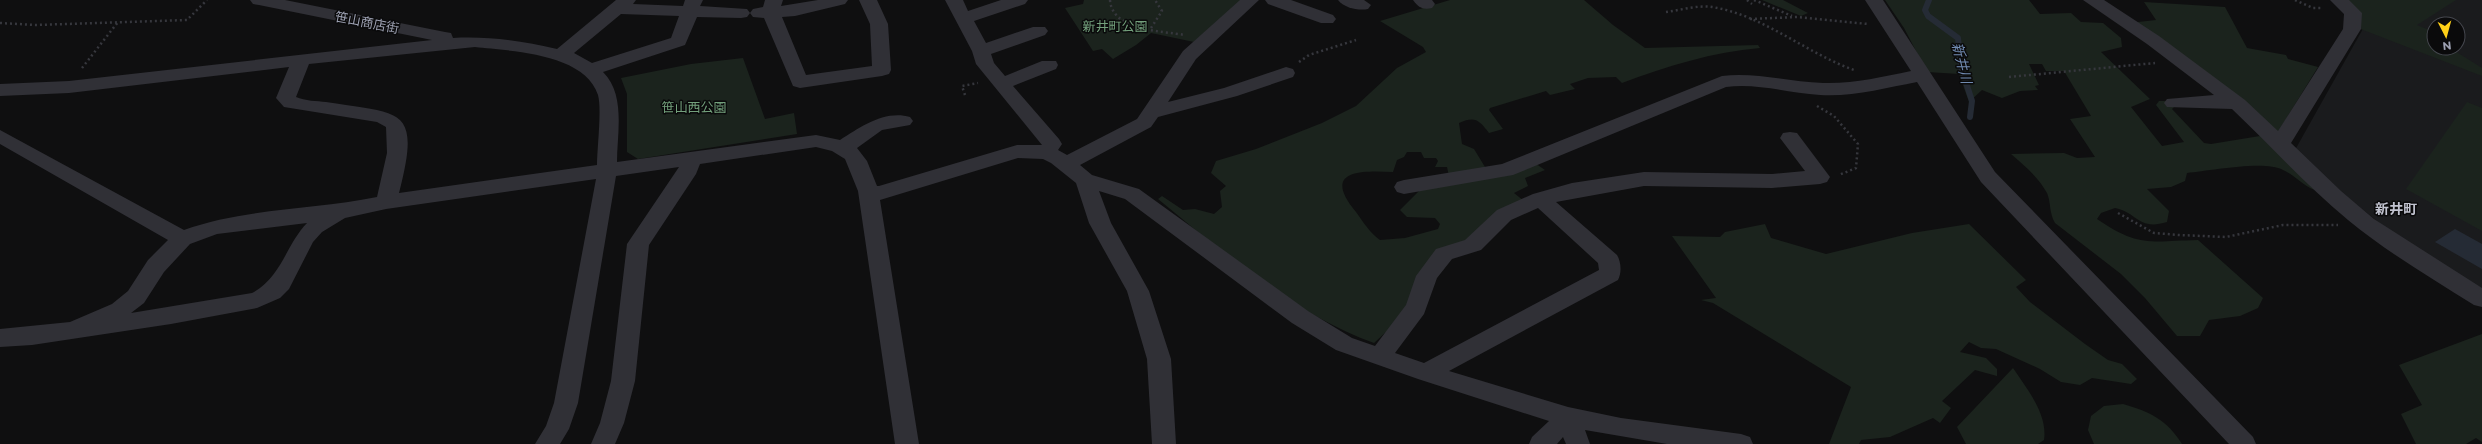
<svg xmlns="http://www.w3.org/2000/svg" width="2482" height="444" font-family="Montserrat,'Noto Sans JP',sans-serif">
  <style>
    .built { fill: #1a1b1d; fill-rule: evenodd }
    .green { fill: #1b231d; fill-rule: evenodd }
    .water { fill: #252b35 }
    .lines { fill: none; stroke-linecap: round; stroke-linejoin: round }
    .stream { stroke: #252b35; stroke-width: 6 }
    .path { stroke: #36373d; stroke-width: 2.5; stroke-dasharray: 2 3; stroke-linecap: butt }
    .minor { fill: #303036; fill-rule: evenodd }
    .labels { text-anchor: middle; dominant-baseline: central; stroke-width: 3; stroke-linejoin: round; paint-order: stroke }
    .street-label { font-size: 13px; fill: #9ea2b3; stroke: #0a0a0b }
    .park-label { font-size: 13px; fill: #73a07c; stroke: #0a0a0b }
    .water-label { font-size: 14px; font-style: italic; fill: #718bb2; stroke: #0a0a0b }
    .neighbourhood-label { font-size: 14px; font-weight: bold; fill: #c0c2ce; stroke: #0a0a0b }
  </style>
  <rect width="100%" height="100%" fill="#0f0f10"/>
  <!-- built -->
  <path class="built" d="M2406 0H2482V289L2404 243 2329 182 2295 150 2369 18ZM2434 24H2458V48H2434Z"/>
  <!-- green -->
  <g class="green">
    <polygon points="1084,0 1242,0 1194,42 1151,33 1136,45 1113,59 1102,49 1093,51 1065,8 1083,4"/>
    <path d="M1450 0H1584L1613 25 1645 48 1758 45 1760 48C1713 52 1667 66 1622 83L1616 77 1588 78 1570 84 1575 89 1550 95 1546 91 1490 108 1489 110 1503 129 1489 133C1479 120 1475 116 1459 123L1462 144 1474 149 1485 167H1502L1526 157 1545 170 1525 178 1528 186 1514 193 1524 201 1470 241 1441 252 1412 308 1374 343C1292 313 1225 254 1158 199L1162 196 1183 210 1195 209 1214 214 1222 207 1220 191 1226 186 1211 173 1216 161 1256 149 1322 123 1356 106 1397 68 1426 52 1423 47 1380 21ZM1407 152H1421L1424 158H1436L1438 161 1435 167H1447L1450 181 1423 187 1400 210 1407 217 1435 218 1440 224 1438 229 1405 238 1380 240C1371 234 1363 222 1356 212 1322 171 1358 170 1393 172L1397 160 1404 157Z"/>
    <polygon points="1762,0 1783,0 1808,13 1801,16"/>
    <path d="M1885 0H2029L2040 14 2071 13 2081 22 2103 23 2121 38 2122 47 2101 52 2150 99 2131 107 2162 146 2184 142 2156 105 2159 101H2166L2175 106 2172 109 2204 143 2211 144 2266 135 2320 191C2305 189 2297 176 2283 170 2264 160 2210 171 2187 173L2185 181 2171 187 2147 189 2169 211 2167 222C2138 231 2137 212 2115 208L2101 213 2097 219C2139 248 2151 241 2198 240L2263 298 2258 308 2240 316 2209 320 2200 336H2177L2145 298 2121 274 2055 223C2049 213 2051 202 2047 193 2039 178 2024 165 2011 154L2064 153 2077 158 2095 157 2070 119 2091 116 2064 71H2046L2042 64H2029L2039 85 2035 86 2038 90 2020 91 2002 98 1982 90 1969 102 1959 74 1927 72 1904 28Z"/>
    <polygon points="2348,0 2456,0 2417,25 2434,32 2434,48 2450,48 2482,68 2482,76 2358,28"/>
    <polygon points="2144,2 2225,7 2247,48 2286,55 2288,59 2318,67 2278,132 2129,23 2156,20"/>
    <polygon points="743,58 765,119 794,113 797,134 638,159 627,152 627,94 621,78 691,64"/>
    <polygon points="2467,102 2482,108 2482,231 2406,189"/>
    <polygon points="1765,224 1771,238 1826,254 1912,233 1969,224 2026,280 2016,287 2030,302 2085,344 2108,360 2122,364 2137,379 2131,384 2092,378 2080,385 2061,382 2040,369 1996,349 1981,348 1969,342 1960,352 1986,358 1997,369 1997,376 1975,370 1942,401 1951,408 1940,423 1933,418 1890,437 1861,440 1859,444 1829,444 1851,387 1713,303 1701,300 1716,298 1672,236 1720,237 1725,232"/>
    <polygon points="2482,334 2482,442 2476,438 2466,444 2416,444 2401,414 2422,405 2399,365"/>
    <path d="M2013 368C2027 389 2048 414 2044 440L2038 444H1966L1957 427Z"/>
    <path d="M2123 404C2150 412 2166 419 2182 444H2094L2088 430 2091 416 2104 406Z"/>
  </g>
  <!-- water -->
  <polygon class="water" points="2455,229 2482,244 2482,269 2435,242"/>
  <g class="lines">
    <!-- stream -->
    <polyline class="stream" points="1929,0 1925,10 1928,16 1958,38 1961,67 1972,101 1970,117"/>
    <!-- path -->
    <g class="path">
      <path d="M1110 0C1112 31 1162 31 1185 35"/>
      <polyline points="1747,0 1752,4"/>
      <polyline points="1754,0 1792,16"/>
      <polyline points="2295,0 2313,8 2323,8"/>
      <path d="M1666 12C1681 10 1697 5 1712 7 1763 15 1806 53 1854 70"/>
      <polyline points="1750,19 1797,17 1868,24"/>
      <polyline points="0,23 36,25 187,20 207,0"/>
      <polyline points="1151,28 1162,11 1155,0"/>
      <polyline points="1299,62 1309,55 1356,40"/>
      <polyline points="82,68 118,22"/>
      <polyline points="2009,77 2155,63"/>
      <polyline points="965,95 962,86 978,83"/>
      <polyline points="1817,106 1834,116 1858,144 1856,168 1839,175"/>
      <polyline points="2118,213 2154,233 2179,235 2226,237 2283,225 2338,225"/>
    </g>
    <!-- minor -->
    <g class="minor">
      <path d="M250 0H285L445 32 451 33 453 38C488 36 522 41 557 49L616 0H636L633 4 683 6 685 0H703L700 6 747 9 750 13 747 17 741 18 697 17 685 45 603 72C626 95 617 133 617 162L816 135 840 140C861 127 884 110 910 117L913 121 910 125 882 130 857 148 867 161 877 186H879L1017 145H1042L976 64 972 51 945 0H963L968 11 1001 0H1028L1025 4 974 21 986 43 1033 27H1045L1048 31 1045 35 991 54 994 63 1005 76 1042 61H1056L1058 65 1056 69 1013 86 1059 139 1062 144 1058 150 1067 155 1137 119 1183 51 1240 0H1259L1196 59 1168 102 1224 88 1286 67 1293 69 1295 73 1293 77 1237 96 1158 117 1151 127 1080 165 1092 175 1139 189 1308 311 1352 338 1375 346 1406 305 1416 276 1436 249 1465 240 1497 210 1533 194 1572 183 1644 172 1772 174 1805 171 1780 138 1783 133 1790 132 1797 133 1830 177 1827 182 1820 184 1772 188 1644 186 1556 202 1617 255C1621 262 1622 272 1618 280L1449 371 1568 407 1621 418 1741 434 1750 437 1753 444H1667L1585 430 1590 444H1566L1563 437 1557 444H1529L1532 437 1549 421 1418 379 1336 350 1292 323 1125 199 1099 191 1111 223 1149 291 1171 359 1176 444H1152L1147 359 1127 291 1089 223 1076 183 1051 163 1043 159 1018 158 880 200 919 444H895L858 191 845 159 832 151 816 147 700 164 696 174 649 245 635 381 624 423 615 444H591L600 423 611 381 627 244 679 167 616 176 578 403 569 429 560 444H535L546 426 554 403 596 179 386 209 345 218 322 232 313 242 289 289 280 298 257 308 171 324 32 345 0 347V329L70 322 112 304 128 291 148 260 168 240 0 144V130L184 230C245 208 313 210 377 197L387 153 386 127 377 122 284 107 276 98 289 67 69 93 0 96V84L69 81 432 40 259 5 253 4ZM621 14 679 16 671 38 592 63 574 53ZM475 47C510 51 585 53 598 95 602 109 597 149 597 165L399 193C421 107 403 114 326 102 317 101 305 101 296 97L309 64ZM1538 208 1598 263 1599 270 1424 363 1395 353 1424 314 1437 278 1452 259 1481 250 1511 220ZM307 223C285 246 282 277 252 293L131 313 144 303 164 272 190 244 217 234Z"/>
      <polygon points="765,0 783,0 781,6 818,0 848,0 845,4 795,16 782,17 806,75 872,66 870,24 859,0 877,0 888,24 891,70 889,74 882,76 800,88 793,86 764,18 753,17 750,13 753,9 763,7"/>
      <polygon points="1265,0 1291,0 1333,15 1336,19 1333,23 1321,23 1268,4"/>
      <path d="M1338 0H1364L1371 5 1368 9C1359 11 1344 8 1338 0Z"/>
      <path d="M1413 0H1432L1435 4 1432 8C1423 10 1419 8 1413 0Z"/>
      <path d="M1865 0H1883L1995 172 2253 437 2256 444H2229L1981 182 1917 82C1885 88 1853 97 1820 95 1788 93 1758 83 1726 87L1513 175 1404 194 1397 192 1394 187 1397 182 1404 180 1502 164 1722 76C1756 72 1789 82 1823 83 1853 84 1881 77 1911 71Z"/>
      <path d="M2083 0H2104L2159 36 2245 100 2278 131 2343 29 2344 14 2330 0H2349L2362 13 2361 29 2291 143 2341 191 2374 219 2482 288V307L2474 305C2431 278 2387 252 2348 220 2307 186 2271 146 2232 109L2167 107 2164 103 2167 99 2214 95 2147 44Z"/>
    </g>
  </g>
  <g class="labels">
    <!-- street labels -->
    <g class="street-label">
      <text transform="translate(367 22) rotate(11)">笹山商店街</text>
    </g>
    <!-- park labels -->
    <g class="park-label">
      <text x="1115" y="26">新井町公園</text>
      <text x="694" y="107">笹山西公園</text>
    </g>
    <!-- water labels -->
    <g class="water-label">
      <text transform="translate(1962 63) rotate(76)">新井川</text>
    </g>
    <!-- neighbourhood labels -->
    <g class="neighbourhood-label">
      <text x="2396" y="209">新井町</text>
    </g>
  </g>
  <!-- north arrow -->
  <g transform="translate(2446 36) rotate(174)"><circle r="19" fill="#0a0a0b" stroke="#45474e"/>
  <path d="M0-3L7 15L0 10L-7 15Z" fill="#ffd018"/>
  <text y="-6" font-size="11" font-weight="bold" text-anchor="middle" fill="#9ea2b3">N</text>
  </g>
</svg>
